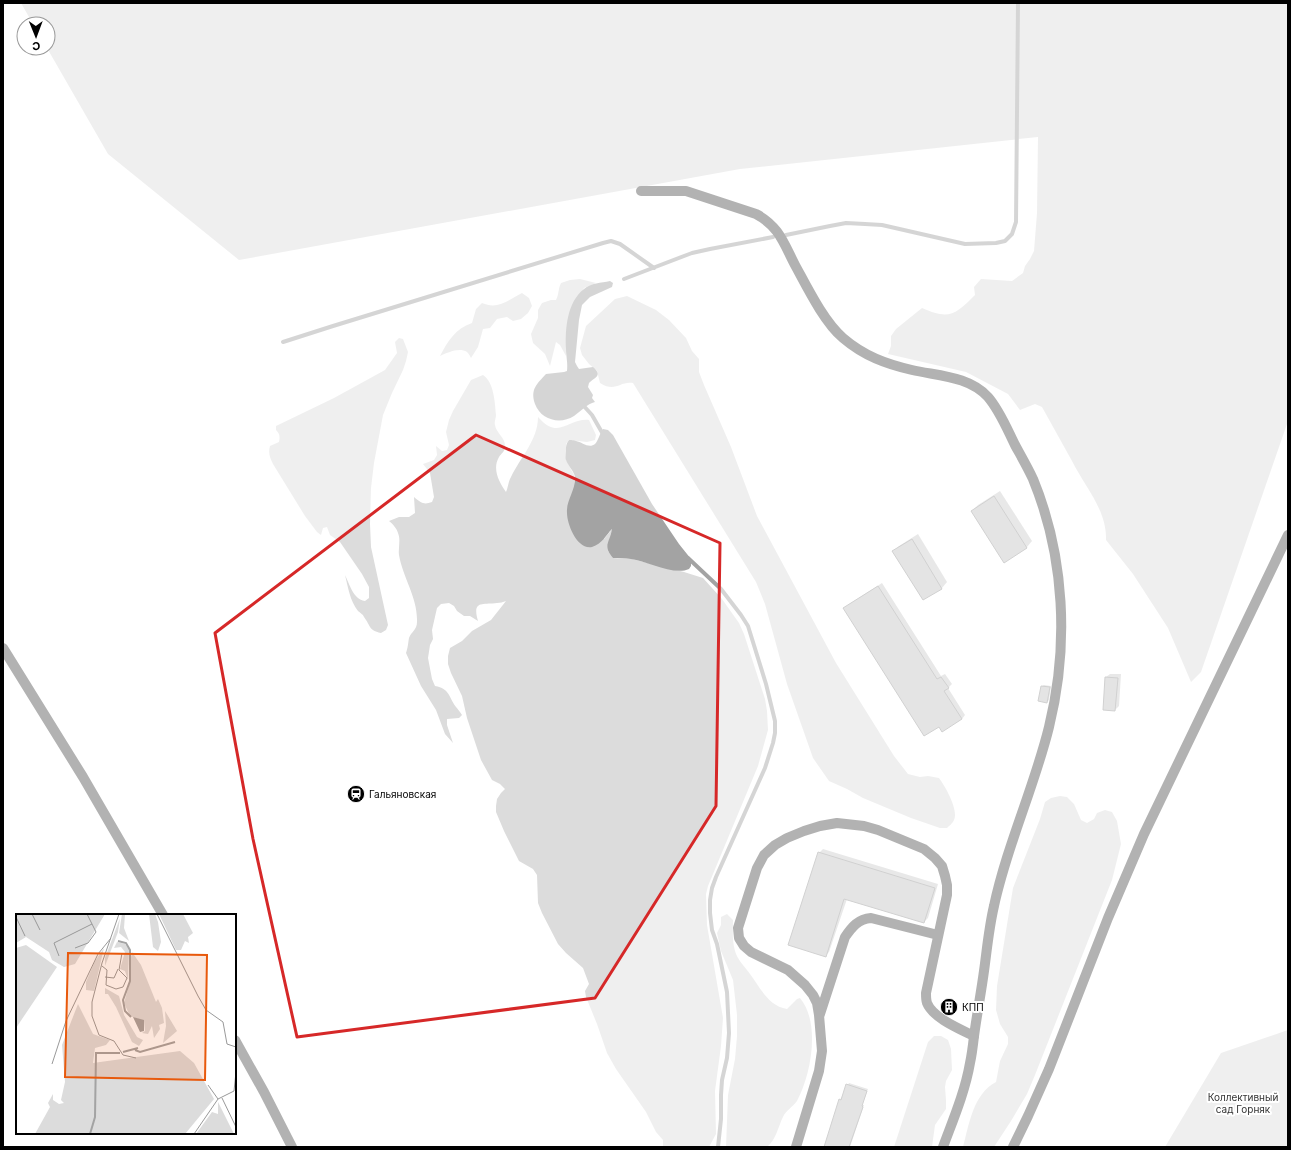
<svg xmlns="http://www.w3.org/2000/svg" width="1291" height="1150" font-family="Inter,sans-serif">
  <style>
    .green { fill: #dcdcdc }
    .water { fill: #a3a3a3 }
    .shadow { fill: #0003 }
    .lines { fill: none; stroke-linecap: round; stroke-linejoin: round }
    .stream { stroke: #a3a3a3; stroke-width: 4 }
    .building { fill: #c4c4c4; stroke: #999 }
    .minor { stroke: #555; stroke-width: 10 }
    .marked { fill: none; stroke: #d62828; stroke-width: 3; stroke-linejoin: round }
    .labels { text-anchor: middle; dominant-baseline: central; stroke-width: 4; stroke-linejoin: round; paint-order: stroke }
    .poi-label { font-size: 10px; fill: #000; stroke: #fff; text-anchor: start }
    .park-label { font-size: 10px; fill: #333; stroke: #fff }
    .inset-river { fill: none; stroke: #a3a3a3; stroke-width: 2 }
    .inset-road { fill: none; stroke: #999; stroke-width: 1 }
    .view { fill: #e8590c; fill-opacity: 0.15; stroke: #e8590c; stroke-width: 2 }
    .inset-edge { fill: none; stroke: #000; stroke-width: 2 }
  </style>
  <rect width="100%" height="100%" fill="#fff"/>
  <!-- green -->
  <g class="green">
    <path d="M21 3H1288V421L1201 672 1191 682 1168 628 1133 574 1106 540C1107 510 1085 487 1072 461 1062 443 1052 425 1042 407L1035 404 1020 410 1008 394 966 372 888 354 891 346V336L896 329 922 308C949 320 955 315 975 295L974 287 981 279 1012 281 1023 273 1025 266 1030 259 1034 251 1037 213 1038 137 740 169 239 260 108 154 47 48H48V24H33Z"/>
    <path d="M580 279 596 283 584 288 569 316 566 342V356L560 345 556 342 550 366 545 354 533 343 531 334 538 318V310L542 303 551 300H556C559 294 558 289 561 283L570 280Z"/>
    <path d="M522 293 529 298 532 306 528 313 521 319 513 321 507 317 497 319 490 328 483 329 478 347 471 358C470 356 469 354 467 352 459 347 447 353 440 356 448 341 455 329 472 323L476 309 482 303C498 310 508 300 522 293Z"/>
    <path d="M627 296 656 310 669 320 686 338 692 351 699 359V372L704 385 731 447 757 516 836 663 894 756 908 774 920 777 928 776 939 778C945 786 959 810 954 820 953 823 949 826 947 828H940L911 818 863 798 847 789 829 781 813 758 787 684 765 604 756 582 633 383C619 381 616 393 600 383L597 371 589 364 582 355 580 348 586 326 615 299Z"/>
    <path d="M399 338 403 339 408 352 406 361 403 370 392 393 383 415 374 463 371 488 370 524 371 547 388 625 386 630 381 633C368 630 371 626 364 617 363 614 360 613 358 611 350 601 348 587 345 575 350 585 353 599 365 601L369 598V587L362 574 340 542 330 535 327 527 323 528 321 535 317 532 305 516 273 464C270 458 268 453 270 446L279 442C280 437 280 434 276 430V426L334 398 385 370 397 353 395 342Z"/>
    <path d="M483 375C494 382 495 403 496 415 496 418 494 422 495 425 496 433 506 438 505 447 505 451 501 454 499 457 492 469 499 482 506 492 508 488 508 482 511 477 520 458 538 440 538 417 559 441 568 418 589 420L596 435 595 440 587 442 569 440 566 444V460L574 475 575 484 604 539 613 528C612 531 612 535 611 538 607 548 605 548 613 558L632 559 684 572 703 578 722 599 739 623 744 634 765 699 767 711 768 730 758 766 708 886 706 894 707 925 723 1018 721 1046 715 1091 716 1134 709 1147H663V1140L656 1132 646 1112 616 1069 607 1053 597 1024 586 997 585 991 589 984 583 968 566 953 558 944 542 913 538 903 537 875 533 869 519 861 504 831 496 812V806L497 799 501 793 505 789 500 784 492 780 481 760 467 718 462 696 451 673 448 664V656L450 648 462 641 472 631 491 620 506 601C503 602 500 603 497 603 482 605 472 600 478 621L470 616H464L457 611 454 606 449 603 441 604 437 608 432 630 433 639 430 645 428 658 432 679 435 686C450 689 448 696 456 707 458 709 460 712 462 715L459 718 447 719V725L453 743 445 734 436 710 421 686 406 653C408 647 408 644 409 638 411 632 417 630 417 622 418 598 403 578 399 555 398 548 401 540 398 533 397 529 393 524 389 521L399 517H409L415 513 414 497C421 503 424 505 432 502L434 497 430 473 423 464 434 460 437 455 436 446 442 451 447 450 449 445 446 432 449 420 453 411 471 380Z"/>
    <path d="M1060 796 1067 797 1074 804 1081 820 1087 823 1094 819 1097 813 1105 810 1112 812 1117 821 1121 844 1112 880 1035 1075 1027 1094 1011 1121 994 1147H963C969 1125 973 1094 996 1082L1000 1061 1008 1044V1037L1000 1024 996 1010 997 986 1013 888 1040 819 1045 802 1051 798Z"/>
    <path d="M727 914 733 920C733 930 732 941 735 951 737 959 745 967 750 974 760 987 768 1006 787 1009L797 999 800 998C821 1023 811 1075 797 1101 793 1107 786 1110 783 1117 778 1127 776 1140 767 1147H726L728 1095 735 1059 737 1036V1015L733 980 721 951 717 933 721 925V917Z"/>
    <polygon points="1288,1030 1288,1147 1165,1147 1221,1053"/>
    <polygon points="934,1036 941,1036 948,1040 951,1049 952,1070 946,1081 945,1087 946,1100 946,1109 935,1125 932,1147 894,1147 928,1042"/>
  </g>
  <!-- water -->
  <g class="water">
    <path d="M610 281 613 283 612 287 590 297 582 305 579 320 575 362 577 366 579 369 593 367C603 376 595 377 589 383L588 387 593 395 592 398 595 402C587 404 581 411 574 416 560 425 541 420 535 404 530 389 537 384 546 374L564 372 567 371C568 363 566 356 566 349 565 329 567 302 584 289 591 283 601 283 610 281Z"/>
    <path d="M603 429 608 430 613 435 652 504 679 544 691 559V566L689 569C674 576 647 561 631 559 625 558 619 558 613 558 602 545 610 543 612 529 606 535 602 544 592 547 577 550 567 524 567 513 566 500 576 490 575 477 574 471 568 466 566 460 565 458 566 454 566 451 566 446 566 444 569 440 570 440 575 440 576 441 582 442 589 449 595 444 598 441 600 433 603 429Z"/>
  </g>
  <!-- shadow -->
  <g class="shadow">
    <polygon points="1000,491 1032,541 1027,547 1005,561 972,511 978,505"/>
    <polygon points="918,534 947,582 942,588 923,599 893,552 899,546"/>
    <polygon points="882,583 941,676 945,674 952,684 948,688 965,715 962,719 844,608 848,605"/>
    <polygon points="1110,674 1121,674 1119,706 1115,710 1106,677"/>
    <polygon points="1044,685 1051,686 1049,700 1047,702 1042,686"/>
    <polygon points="823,849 938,884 928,918 924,922 847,899 829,952 825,956 819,853"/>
    <polygon points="849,1083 868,1089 862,1105 864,1105 850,1147 825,1147 840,1100"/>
  </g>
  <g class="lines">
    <!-- stream -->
    <g class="stream">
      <polyline points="786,235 830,226 846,223 865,224 882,225 965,244 996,243 1005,241 1012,234 1016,222 1018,3"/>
      <polyline points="624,279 692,253 710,249 773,237"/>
      <polyline points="283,342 333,326 603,243 611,241 620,244 654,268"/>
      <polyline points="582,404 592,415 604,436"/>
      <polyline points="688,558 721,589 741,615 748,626 766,684 775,721 775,733 773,743 765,768 716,877 712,888 710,900 710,913 712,930 717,944 727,992 729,1033 727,1058 722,1080 721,1095 721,1119 718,1147"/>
    </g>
  </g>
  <!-- building -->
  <g class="building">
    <polygon points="994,496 1027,548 1004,563 971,511"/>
    <polygon points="912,539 942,589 923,600 892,551"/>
    <polygon points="878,586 937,679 941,677 949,688 944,691 962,719 942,732 939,727 924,736 843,608"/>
    <polygon points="1105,677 1118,678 1115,711 1103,710"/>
    <polygon points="1041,686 1050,687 1047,703 1038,701"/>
    <polygon points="818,852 935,888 924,923 844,899 826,957 788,945"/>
    <polygon points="846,1084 867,1091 862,1106 863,1107 849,1147 824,1147 839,1099 841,1100"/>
  </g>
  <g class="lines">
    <!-- minor -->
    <g class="minor">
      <path d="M641 191H686L756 214C779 226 784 244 795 265 807 287 824 322 843 338 864 356 886 364 912 370 938 376 969 376 988 397 1000 411 1007 429 1015 445 1021 456 1028 468 1033 479 1065 557 1069 646 1049 727 1034 788 1007 845 994 906 989 927 987 949 984 971 981 993 977 1014 974 1036 973 1045 972 1054 970 1063 965 1092 953 1120 943 1147"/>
      <polyline points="3,648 83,777 163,915"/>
      <path d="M820 1014 845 937C852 927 858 919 871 918L938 935"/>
      <polyline points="235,1040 264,1092 292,1147"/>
      <path d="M796 1147 819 1071 822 1051 819 1015 817 1003 813 995 805 985 788 970 751 952 744 946 739 938 738 928 757 868 764 855 775 845 787 838 804 831 820 826 837 823 864 826 878 830 924 849 935 858 942 866 945 876 947 885V895L926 993C926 996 926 1000 927 1003 933 1018 960 1029 974 1036"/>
      <polyline points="1013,1147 1028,1116 1049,1069 1108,918 1144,834 1288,535"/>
    </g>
  </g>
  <!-- marked area -->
  <path d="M0 0H1291V1150H0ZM476 435 720 543 716 806 595 998 297 1037 253 839 215 633Z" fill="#fff" fill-opacity=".55" fill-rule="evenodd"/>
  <path class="marked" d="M476 435 720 543 716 806 595 998 297 1037 253 839 215 633Z"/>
  <!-- icons -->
  <defs>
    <symbol id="station-disc" viewBox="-11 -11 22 22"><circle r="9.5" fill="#000" stroke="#fff"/><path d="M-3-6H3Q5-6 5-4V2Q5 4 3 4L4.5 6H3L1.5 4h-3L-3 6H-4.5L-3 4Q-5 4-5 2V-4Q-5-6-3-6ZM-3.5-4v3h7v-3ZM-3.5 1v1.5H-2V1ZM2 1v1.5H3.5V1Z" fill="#fff"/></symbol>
    <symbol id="building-disc" viewBox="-11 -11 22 22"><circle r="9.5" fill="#000" stroke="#fff"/><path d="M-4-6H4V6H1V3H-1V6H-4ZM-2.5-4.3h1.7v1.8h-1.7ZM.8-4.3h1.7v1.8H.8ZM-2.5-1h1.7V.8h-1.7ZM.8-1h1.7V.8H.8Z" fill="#fff"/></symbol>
  </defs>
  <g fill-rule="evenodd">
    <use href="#station-disc" x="346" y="784" width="20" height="20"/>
    <use href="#building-disc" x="939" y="997" width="20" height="20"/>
  </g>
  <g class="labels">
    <!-- poi labels -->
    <g class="poi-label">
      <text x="369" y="794">Гальяновская</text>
      <text x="962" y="1007">КПП</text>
    </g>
    <!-- park labels -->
    <g class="park-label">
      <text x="1243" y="1097">Коллективный<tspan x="1243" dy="12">сад Горняк</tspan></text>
    </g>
  </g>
  <!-- overview -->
  <g transform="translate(16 914)">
    <rect width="220" height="220" fill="#fff"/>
    <path d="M0 0H89L59 50 48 53 36 46 33 38 10 23 0 29ZM106 0H109L108 14 113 27 103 19ZM133 0H139L142 8 145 28 142 37 137 33ZM143 0H167L177 19 172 23 173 29 169 27 165 36H160ZM104 4 102 18 89 52V44ZM101 28 109 30 113 35 112 66 109 57 104 55 109 38 105 33 98 34ZM10 31 41 53 0 114V34ZM88 34 78 77 70 76V68L79 47ZM116 38 125 51 140 88 142 85 146 94 148 109 143 111 144 115 138 124 136 112 132 120 126 119 129 117 128 107 114 102 108 89 114 68 113 54ZM89 74 103 82 108 101 121 123 127 126 123 132 116 128 100 93 92 80H89ZM62 90 77 120 94 126 90 131 79 134 77 149 164 137 178 149 198 185 169 220H19L34 193 32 189 37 180V186L43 190 48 189 45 186 49 168 46 131ZM149 97 161 117 147 129 150 112ZM202 188 218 220H180L196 198 202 200Z" fill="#dcdcdc"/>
    <path d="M117 103 128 106V117L124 118Z" fill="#a3a3a3"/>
    <path class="inset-river" d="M102 27 110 29 114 36V67L107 86 109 97 115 103M119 136 124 138 159 128M107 138 122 134M74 220 79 203 80 139H104"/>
    <path class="inset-road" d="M16 0 24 16M103 0 86 49 76 88V102L83 121 98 127 107 141 120 144M141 0 182 82 190 96 207 108 211 130 220 133M0 3 9 22M59 34 72 29 80 18 71 0M43 42 38 29 76 10M86 52 91 56 90 71 100 75 107 73 111 64 103 56 106 39M89 63 98 64 102 55M36 150 50 107 82 40 95 24M192 171 202 185M206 184 220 213M178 220 202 185 218 177 220 158"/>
    <path class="view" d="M52 39 191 41 189 166 49 163Z"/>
    <rect width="220" height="220" class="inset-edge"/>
  </g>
  <!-- border -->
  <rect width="1291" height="1150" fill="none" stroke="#000000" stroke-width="8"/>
  <!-- north arrow -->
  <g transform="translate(36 36) rotate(179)"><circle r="19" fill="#ffffff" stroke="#999999"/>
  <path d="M0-3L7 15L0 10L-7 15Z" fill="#000000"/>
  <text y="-6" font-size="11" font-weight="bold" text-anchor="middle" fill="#000000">С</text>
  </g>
</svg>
